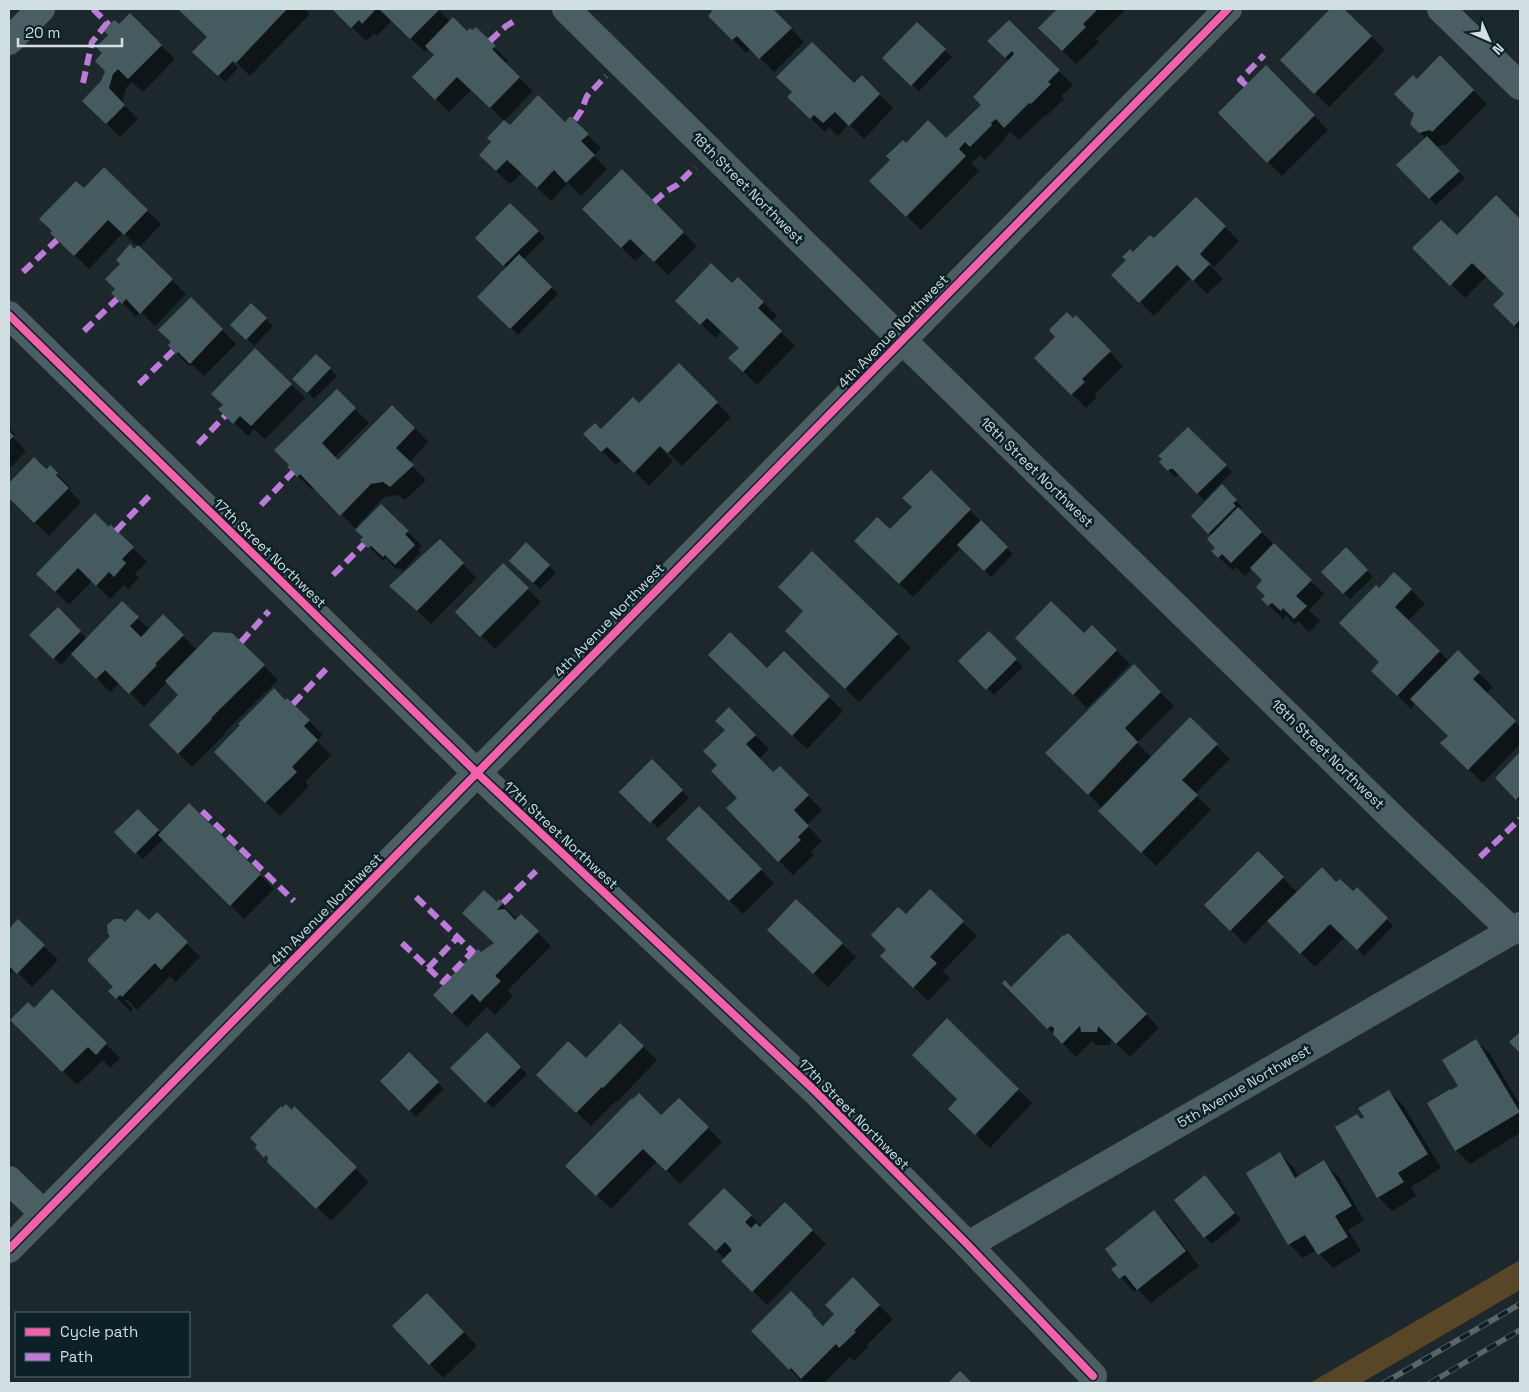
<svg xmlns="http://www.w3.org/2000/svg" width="1529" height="1392" font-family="'Space Grotesk',sans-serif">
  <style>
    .green { fill: #584627 }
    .shadow { fill: #0007 }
    .building { fill: #455b60 }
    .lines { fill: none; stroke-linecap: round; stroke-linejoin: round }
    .minor { stroke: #4b5e63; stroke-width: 28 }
    .rail-casing { stroke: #586569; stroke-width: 5.5 }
    .rail { stroke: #0c2127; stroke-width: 4; stroke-dasharray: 11; stroke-linecap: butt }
    .quiet { stroke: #bd7bd9; stroke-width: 6; stroke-dasharray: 12 6; stroke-linecap: butt }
    .cycleway-casing { stroke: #0c2127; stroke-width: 11 }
    .cycleway { stroke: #f560ab; stroke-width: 8 }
    .labels { text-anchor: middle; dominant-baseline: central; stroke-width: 5; stroke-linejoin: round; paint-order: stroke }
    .street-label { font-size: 14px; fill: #d1dee2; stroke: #0c2127 }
  </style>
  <rect width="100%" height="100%" fill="#1c282b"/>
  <!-- green -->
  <polygon class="green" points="1520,1260 1520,1290 1361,1383 1310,1383"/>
  <!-- shadow -->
  <g class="shadow">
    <polygon points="180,9 305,9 310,14 250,76 234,60 232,62 238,68 225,82 194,52 228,55"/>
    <polygon points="334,9 440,9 439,10 451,22 467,32 472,32 476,29 508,61 505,64 533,91 504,121 472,89 449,112 414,77 436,55 429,48 425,52 392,20 377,36 374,33 366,41"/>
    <polygon points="712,9 772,9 804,42 774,72 751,49 746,53 709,16 714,11"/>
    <polygon points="1057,9 1122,9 1124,11 1096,39 1099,42 1076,64 1040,28"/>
    <polygon points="1332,9 1343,9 1385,50 1329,107 1282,60"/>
    <polygon points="130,15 175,59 143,92 132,82 126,88 122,103 138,119 120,137 84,101 102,82 106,71 104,53"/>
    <polygon points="1009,21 1073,85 1061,96 1064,99 1045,117 1044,116 1019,140 1010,132 1004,138 1005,139 985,160 980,155 971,163 979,171 921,230 871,181 906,145 946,140 983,105 1009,61 989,41"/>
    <polygon points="917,23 952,57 919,91 884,58"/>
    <polygon points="1440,57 1487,104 1446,145 1436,146 1465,178 1436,205 1398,165 1426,139 1419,132 1415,113 1417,80"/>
    <polygon points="1266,67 1328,130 1282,176 1219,113"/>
    <polygon points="862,77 893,108 864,139 849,124 838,136 829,127 825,132 803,111 793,92 854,85"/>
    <polygon points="570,118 601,148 594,156 607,169 581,196 568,183 551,201 522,173 510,184 494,169 510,127 565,124"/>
    <polygon points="104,169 161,224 139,248 186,294 155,326 141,312 136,317 113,293 135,251 138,247 123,233 89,269 66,247 84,190"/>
    <polygon points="622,171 697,246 668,275 645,252 635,261 583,209"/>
    <polygon points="1496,197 1520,220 1520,331 1494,305 1506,294 1487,276 1465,298 1414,248 1457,237"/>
    <polygon points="1196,199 1239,241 1214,267 1206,259 1205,260 1223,279 1207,294 1191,278 1154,316 1113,275 1133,254 1154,240"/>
    <polygon points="510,204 545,238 523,260 558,294 518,335 479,297 507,268 477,238"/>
    <polygon points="732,285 763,302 777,316 771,322 795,346 757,385 730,358 740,348 722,331 715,338 691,314"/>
    <polygon points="191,299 236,344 204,376 192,365 190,366 188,365 174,350"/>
    <polygon points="251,304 273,326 254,346 232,325"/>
    <polygon points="1076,317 1123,366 1095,394 1097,397 1086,408 1036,358"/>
    <polygon points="255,350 305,398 265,439 254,429 248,436 220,409 224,405"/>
    <polygon points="316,356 337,376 314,399 294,379"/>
    <polygon points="679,365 731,417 682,466 657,441 655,442 673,461 649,486 622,459 616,465 585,434 601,431 639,405"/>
    <polygon points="337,391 369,423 334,458 338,462 415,428 428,442 409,463 426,480 405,500 398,495 384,497 357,526 359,528 381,505 422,546 418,549 421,552 403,571 399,568 397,570 386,558 383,561 362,540 364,537 314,487 312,490 289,467"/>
    <polygon points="9,428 15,435 13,437 26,451 9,469"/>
    <polygon points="1188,428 1232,472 1204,500 1180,476 1177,475 1175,477 1161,462"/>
    <polygon points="34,459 47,470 50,467 71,488 69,490 81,502 49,536 9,497 9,485"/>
    <polygon points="931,471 1013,554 991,577 961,548 913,597 869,554 913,507"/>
    <polygon points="1222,486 1242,507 1239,510 1324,594 1309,610 1320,621 1309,632 1298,621 1295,624 1286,615 1283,619 1263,599 1266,596 1264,580 1253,568 1245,576 1236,567 1233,571 1213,551 1217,548 1212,535 1193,516"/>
    <polygon points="110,526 147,562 135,574 139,578 128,589 124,585 110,599 92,581 69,605 38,574 109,529"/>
    <polygon points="526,544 556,573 540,589 511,561"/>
    <polygon points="1346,549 1373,577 1350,599 1323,572"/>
    <polygon points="454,554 476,578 431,624 405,599"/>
    <polygon points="503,565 541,602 495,649 457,612"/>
    <polygon points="1395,573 1425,604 1408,621 1449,661 1458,652 1493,687 1486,694 1520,727 1520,744 1483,783 1456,757 1449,736 1416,703 1411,709 1387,685 1381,662 1379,590"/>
    <polygon points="122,603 150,630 163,616 197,650 232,634 278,680 224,733 225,734 192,767 151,725 180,694 167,682 144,707 120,683 110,692 72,653 61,665 31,635 58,609 87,639"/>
    <polygon points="805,612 897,634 911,648 859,702 800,645"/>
    <polygon points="1092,626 1130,664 1087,708 1017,638 1084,635"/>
    <polygon points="989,633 1023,667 994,695 960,661"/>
    <polygon points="784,653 843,711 807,749 723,669 767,670"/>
    <polygon points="1134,666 1174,706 1137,743 1152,758 1190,719 1230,759 1195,794 1211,810 1156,866 1100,811 1102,808 1047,753"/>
    <polygon points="287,699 323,735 317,741 331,755 305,782 309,786 280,816 215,752"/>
    <polygon points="729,709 769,749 759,759 773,773 780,767 822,810 807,825 822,841 811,851 814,855 793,875 728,808 739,798 719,765 726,730"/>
    <polygon points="1520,754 1520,802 1496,778"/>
    <polygon points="652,760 689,798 658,828 621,792"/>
    <polygon points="189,805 274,889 244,919 164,838 143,859 116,832 138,810 161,834"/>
    <polygon points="699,808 774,883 743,914 668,839"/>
    <polygon points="1258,853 1297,892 1336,883 1353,893 1357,889 1393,926 1364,956 1345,937 1315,967 1268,920 1245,944 1206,905"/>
    <polygon points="930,891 977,936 943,971 950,978 928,1001 882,956 887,950 906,916"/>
    <polygon points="499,901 517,919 521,915 551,946 508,990 513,996 495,1015 487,1007 467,1027 434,995 481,954 496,943 497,904"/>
    <polygon points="157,914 200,957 176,982 170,976 137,1010 128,1000 124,1000 133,1009 131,1012 110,991 115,987 125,924 149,922"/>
    <polygon points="18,921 58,960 32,987 14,969 9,975 9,928 10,929"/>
    <polygon points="782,944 842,944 856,957 828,987"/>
    <polygon points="1082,948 1159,1028 1130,1057 1112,1039 1110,1045 1096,1045 1092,1041 1076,1057 1004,983 1011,988"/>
    <polygon points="52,991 120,1058 110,1068 103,1060 77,1085 12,1020 34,1010"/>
    <polygon points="947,1020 1032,1103 990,1148 963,1122"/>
    <polygon points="620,1024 657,1060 618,1101 617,1100 591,1126 551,1088 586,1060"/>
    <polygon points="487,1034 527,1074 493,1108 452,1068"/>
    <polygon points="1476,1041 1490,1054 1520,1105 1520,1133 1470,1164 1456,1150 1451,1092 1460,1086"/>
    <polygon points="409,1054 444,1089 416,1117 381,1081"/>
    <polygon points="1389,1091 1403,1105 1441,1168 1411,1187 1416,1196 1392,1211 1378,1197 1362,1120"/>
    <polygon points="679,1099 722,1142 680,1184 657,1161 611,1209 567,1166 661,1117"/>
    <polygon points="295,1108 369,1182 331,1221 257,1148"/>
    <polygon points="1279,1153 1293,1167 1299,1177 1324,1162 1338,1176 1364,1220 1348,1230 1361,1251 1333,1268 1316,1250 1303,1258 1289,1244"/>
    <polygon points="1212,1184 1241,1220 1212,1244 1205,1237"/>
    <polygon points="724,1189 762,1227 785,1204 826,1244 767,1305 723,1261 725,1259 690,1224"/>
    <polygon points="1154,1212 1168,1225 1199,1266 1151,1303 1138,1289 1134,1292 1113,1269 1119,1265"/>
    <polygon points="853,1279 893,1319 867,1345 868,1347 854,1361 850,1357 824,1383 807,1383 805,1381 803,1383 753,1331 791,1293 824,1326 836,1314"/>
    <polygon points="441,1308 477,1346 443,1378 430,1364"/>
  </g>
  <!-- building -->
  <g class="building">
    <polygon points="178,9 287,9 236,63 233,61 218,76 192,52 207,37"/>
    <polygon points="332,9 376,9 362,24 359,20 351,28"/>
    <polygon points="379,9 440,9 410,39"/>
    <polygon points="710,9 773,9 792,28 759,59 737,36 732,40 708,16 712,11"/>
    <polygon points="1057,9 1098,9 1083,24 1086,27 1062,51 1038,28"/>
    <polygon points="1330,9 1344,9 1372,36 1314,94 1280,60"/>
    <polygon points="130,13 162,45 128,79 118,69 113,74 109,88 125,105 106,124 82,101 101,81 105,71 95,61 102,53 96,47 108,35 104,31 114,20 119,24"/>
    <polygon points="453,17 467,31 470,28 472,30 476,27 496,46 492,49 520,77 490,108 457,77 435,100 412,77 434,55 425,46"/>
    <polygon points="1009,20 1060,70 1048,82 1051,84 1031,104 1029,103 1004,128 996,119 991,123 992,125 970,147 965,142 959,149 966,156 906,217 869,181 890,160 886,156 903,140 906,143 928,120 946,138 981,105 973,97 1014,54 1012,51 1005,58 987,41"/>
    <polygon points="917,22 946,49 911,86 882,58"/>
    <polygon points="812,42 854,83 862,75 880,94 849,126 835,112 823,123 814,115 810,119 787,97 792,92 776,77"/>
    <polygon points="1440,55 1474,90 1432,132 1430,130 1419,133 1410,124 1414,114 1394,94 1413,75 1417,79"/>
    <polygon points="1266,65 1315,115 1267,163 1218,113"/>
    <polygon points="538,95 565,122 570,116 589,134 581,141 595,155 566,183 554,170 537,188 507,160 496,171 479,155 491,142 487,138 504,120 510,125"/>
    <polygon points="1427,136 1460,171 1429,199 1396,165"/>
    <polygon points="104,167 148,210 124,235 108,220 74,256 50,233 52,231 39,219 76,181 84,188"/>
    <polygon points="622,169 684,232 654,262 630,239 621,248 582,209"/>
    <polygon points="1496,195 1520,219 1520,320 1514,326 1493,305 1504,294 1472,263 1450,286 1412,248 1441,220 1457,235"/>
    <polygon points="1196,197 1226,226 1200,254 1210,264 1193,281 1177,265 1139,303 1111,275 1126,260 1122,257 1130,249 1133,252 1150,235 1154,238"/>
    <polygon points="510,203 539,231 503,266 475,238"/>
    <polygon points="130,244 134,249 138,245 173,279 140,314 126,299 122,304 111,293 115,289 105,279 120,264 116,260"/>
    <polygon points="519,254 552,287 510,329 477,297"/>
    <polygon points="711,263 732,283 738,277 764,302 758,308 782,331 743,372 728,358 739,348 707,318 700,325 675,301"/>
    <polygon points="191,297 223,329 190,364 178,352 176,354 173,351 168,345 171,342 158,330"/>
    <polygon points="251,303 267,318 246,340 230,325"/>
    <polygon points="1067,312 1073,318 1076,315 1111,351 1082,379 1085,382 1071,395 1034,358 1055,337 1049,330"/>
    <polygon points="255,348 292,384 251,426 240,416 233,424 218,409 223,405 211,394"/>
    <polygon points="316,354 331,368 307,393 292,379"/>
    <polygon points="679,363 718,402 668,453 660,446 634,473 607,447 601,452 583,434 595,423 601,429 633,397 639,403"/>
    <polygon points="337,389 356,408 322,443 338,460 392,405 415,428 396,448 414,465 390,487 383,482 371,484 340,516 300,474 297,477 287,467 289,465 274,450"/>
    <polygon points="1188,427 1227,465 1197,494 1173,469 1170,469 1168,471 1159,462 1162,459 1158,456"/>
    <polygon points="9,431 14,436 9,441"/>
    <polygon points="34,457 44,467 47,469 50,465 58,473 56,475 69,488 34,523 9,498 9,483"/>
    <polygon points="931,470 971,509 899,584 854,541 877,517 890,529 912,507 902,498"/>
    <polygon points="1222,484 1237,500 1233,503 1236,506 1208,534 1191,516"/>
    <polygon points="381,504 409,531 405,534 415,545 395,565 385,555 383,557 371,546 368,548 360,540 363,537 355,530"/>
    <polygon points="1238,507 1262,532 1231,563 1222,554 1218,558 1211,551 1215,548 1207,539"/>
    <polygon points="95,513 109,527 110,524 134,547 122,559 126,563 114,577 109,572 96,586 78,568 55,592 36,574"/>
    <polygon points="981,520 1008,547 984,571 957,545"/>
    <polygon points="440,539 464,563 417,611 389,586"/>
    <polygon points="526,542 550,565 533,583 509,561"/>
    <polygon points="1274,543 1312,580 1296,596 1307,606 1294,619 1283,608 1281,611 1272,603 1268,606 1261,599 1265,596 1256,587 1262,580 1250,568"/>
    <polygon points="1346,547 1368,570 1343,594 1321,572"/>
    <polygon points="812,551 898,634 845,689 785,631 803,611 778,587"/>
    <polygon points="503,563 529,588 480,637 455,612"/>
    <polygon points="1394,572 1412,589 1395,607 1440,651 1397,696 1371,671 1379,662 1339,623 1376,585 1379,588"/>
    <polygon points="122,601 139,617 130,626 141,637 163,614 184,635 155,664 157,665 129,694 105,670 96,679 71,654"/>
    <polygon points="1051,601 1084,633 1092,625 1117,650 1073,695 1015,638"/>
    <polygon points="58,607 81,631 53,659 29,635"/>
    <polygon points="989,631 1017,659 986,690 958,661"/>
    <polygon points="213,632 232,633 265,665 211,718 212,719 178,754 149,725 178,695 165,681"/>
    <polygon points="730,632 767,668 784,651 830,696 792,736 708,655"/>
    <polygon points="1458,650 1480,672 1473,679 1516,721 1468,770 1440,743 1448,736 1410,699"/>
    <polygon points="1134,664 1161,692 1125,728 1138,742 1088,795 1045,753"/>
    <polygon points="274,688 285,700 287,698 310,720 304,726 318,740 292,767 297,772 265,803 214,752 240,725 238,724"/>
    <polygon points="729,707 756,735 746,744 773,772 780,766 809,795 794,810 809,826 798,837 801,840 778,862 726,808 737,798 711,771 717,765 703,751 725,730 715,721"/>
    <polygon points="1190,717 1218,744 1182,780 1198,795 1141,853 1098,811"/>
    <polygon points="1520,752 1520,795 1516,800 1495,778"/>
    <polygon points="652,759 683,790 650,823 619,792"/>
    <polygon points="189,803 261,874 230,906 158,835"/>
    <polygon points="699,806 762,869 729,901 666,839"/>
    <polygon points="138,809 159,830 135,854 114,832"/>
    <polygon points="1258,851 1284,877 1230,931 1204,905"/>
    <polygon points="1322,867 1336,882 1340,879 1353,891 1357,887 1388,918 1357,950 1330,924 1300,954 1267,921"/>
    <polygon points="930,889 964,921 930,957 937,963 913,988 880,956 886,950 871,935 898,907 906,914"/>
    <polygon points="484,890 497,902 499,899 503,903 497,910 505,909 515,920 521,914 539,931 495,976 501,981 480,1002 472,994 452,1014 433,995 478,949 481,952 494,943 462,913"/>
    <polygon points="796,899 843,943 813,974 767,930"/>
    <polygon points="137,909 149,920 157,912 188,942 161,970 155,963 122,997 120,995 116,999 108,991 113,987 87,960 110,936 108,934 107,925 114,919 122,919 125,922"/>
    <polygon points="18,919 45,945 17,974 9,966 9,929"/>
    <polygon points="1068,933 1147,1014 1116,1044 1098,1026 1097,1032 1081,1032 1080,1026 1062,1044 1053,1034 1054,1028 1051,1026 1047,1029 1002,983 1005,980 1011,987 1063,935 1064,936"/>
    <polygon points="52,989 107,1043 96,1055 88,1047 62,1072 10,1020 28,1002 34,1008"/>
    <polygon points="947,1018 1019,1089 975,1135 948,1109 957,1099 912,1055"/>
    <polygon points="620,1023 644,1046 603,1088 602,1087 576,1113 536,1075 568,1041 586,1058"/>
    <polygon points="487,1032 521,1067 485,1103 450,1068"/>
    <polygon points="1520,1032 1520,1053 1509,1042"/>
    <polygon points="1476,1039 1520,1112 1455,1151 1427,1103 1450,1089 1451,1090 1458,1086 1442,1060"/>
    <polygon points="409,1052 439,1082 409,1111 380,1081"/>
    <polygon points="1389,1090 1428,1154 1398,1173 1404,1182 1377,1198 1335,1127 1357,1114 1361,1119 1364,1117 1358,1108"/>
    <polygon points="639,1093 661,1115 679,1098 709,1127 666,1171 643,1149 596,1196 565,1166 632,1098 633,1099"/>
    <polygon points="286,1104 292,1110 294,1106 357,1167 316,1209 267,1162 268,1158 266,1155 264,1158 255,1148 257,1145 250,1138 281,1106 282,1108"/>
    <polygon points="1280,1152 1295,1178 1324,1160 1352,1206 1335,1216 1348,1237 1318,1255 1305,1235 1288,1245 1246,1173"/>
    <polygon points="1205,1175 1235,1213 1204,1238 1174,1200"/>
    <polygon points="724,1188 752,1215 745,1222 751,1228 756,1223 760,1227 785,1202 813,1230 752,1292 721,1261 732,1250 725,1242 716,1251 688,1224"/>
    <polygon points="1154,1210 1186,1251 1137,1290 1125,1275 1119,1279 1111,1269 1117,1265 1105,1249"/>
    <polygon points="853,1277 880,1305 854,1331 856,1332 839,1348 836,1344 801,1379 791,1368 789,1370 751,1331 791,1291 813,1313 812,1314 823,1326 834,1314 825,1305"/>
    <polygon points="427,1293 464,1332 429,1365 392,1326"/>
    <polygon points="960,1371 972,1383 948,1383"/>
  </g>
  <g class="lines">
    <!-- minor -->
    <g class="minor">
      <polyline points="566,9 902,340 1397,822 1512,931"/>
      <polyline points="1441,9 1520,86"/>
      <polyline points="9,41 41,9"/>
      <polyline points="9,315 477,773 813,1089 968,1245 1093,1376"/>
      <polyline points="9,1180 44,1214"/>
      <polyline points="968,1245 1520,926"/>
      <polyline points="9,1249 1228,9"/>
    </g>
    <defs>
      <g id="rail">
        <polyline points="1384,1383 1520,1304"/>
        <polyline points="1430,1383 1520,1330"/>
      </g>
    </defs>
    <!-- rail casing -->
    <use href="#rail" class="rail-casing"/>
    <!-- rail -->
    <use href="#rail" class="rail"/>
    <!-- quiet -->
    <g class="quiet">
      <polyline points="93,9 109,25"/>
      <polyline points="490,41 506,26 518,19"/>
      <polyline points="83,83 92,42 107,23"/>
      <polyline points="1246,85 1240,80 1264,55"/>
      <polyline points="575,120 581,111 587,96 606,76"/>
      <polyline points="654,202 665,192 677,185 695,167"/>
      <polyline points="23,272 57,240"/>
      <polyline points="84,331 117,299"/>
      <polyline points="139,384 173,351"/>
      <polyline points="198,444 225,416"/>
      <polyline points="261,505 293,472"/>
      <polyline points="116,531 150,495"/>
      <polyline points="333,575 364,544"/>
      <polyline points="241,642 269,611"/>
      <polyline points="293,704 327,668"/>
      <polyline points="202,811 294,901"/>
      <polyline points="1480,857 1520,819"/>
      <polyline points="416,897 474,953"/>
      <polyline points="503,903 536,871"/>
      <polyline points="402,943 443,982 473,951"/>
      <polyline points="428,968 458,937"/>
    </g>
    <defs>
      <g id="cycleway">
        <polyline points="9,315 477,773 813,1089 968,1245 1093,1376"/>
        <polyline points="9,1249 1228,9"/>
      </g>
    </defs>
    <!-- cycleway casing -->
    <use href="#cycleway" class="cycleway-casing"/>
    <!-- cycleway -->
    <use href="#cycleway" class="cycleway"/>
  </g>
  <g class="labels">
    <!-- street labels -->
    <g class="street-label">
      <text transform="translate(748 188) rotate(45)">18th Street Northwest</text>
      <text transform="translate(893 331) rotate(-46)">4th Avenue Northwest</text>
      <text transform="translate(1037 472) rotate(44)">18th Street Northwest</text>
      <text transform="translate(270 553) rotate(44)">17th Street Northwest</text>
      <text transform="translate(609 620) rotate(-46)">4th Avenue Northwest</text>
      <text transform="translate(1328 754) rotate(44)">18th Street Northwest</text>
      <text transform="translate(561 835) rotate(43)">17th Street Northwest</text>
      <text transform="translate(326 909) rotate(-45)">4th Avenue Northwest</text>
      <text transform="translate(1244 1086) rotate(-30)">5th Avenue Northwest</text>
      <text transform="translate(854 1114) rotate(45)">17th Street Northwest</text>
    </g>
  </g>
  <!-- border -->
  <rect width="1529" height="1392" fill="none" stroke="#d1dee2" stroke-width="20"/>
  <!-- legend -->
  <rect x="15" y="1312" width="175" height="65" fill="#0c2127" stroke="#5b6d72"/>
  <rect x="25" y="1328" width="25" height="8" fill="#f560ab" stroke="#5b6d72"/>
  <text x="60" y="1337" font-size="15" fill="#d1dee2">Cycle path</text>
  <rect x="25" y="1353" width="25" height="8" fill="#bd7bd9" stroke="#5b6d72"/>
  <text x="60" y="1362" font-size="15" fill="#d1dee2">Path</text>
  <!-- north arrow -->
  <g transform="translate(1489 40) rotate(135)" stroke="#0c2127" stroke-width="4" paint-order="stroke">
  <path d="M0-4L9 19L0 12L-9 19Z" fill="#d1dee2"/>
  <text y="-8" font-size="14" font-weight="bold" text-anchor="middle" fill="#d1dee2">N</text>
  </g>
  <!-- scale -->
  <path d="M18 38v8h104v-8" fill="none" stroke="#d1dee2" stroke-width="2.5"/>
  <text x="25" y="38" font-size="15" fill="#d1dee2" stroke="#0c2127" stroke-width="4" paint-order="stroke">20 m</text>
</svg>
